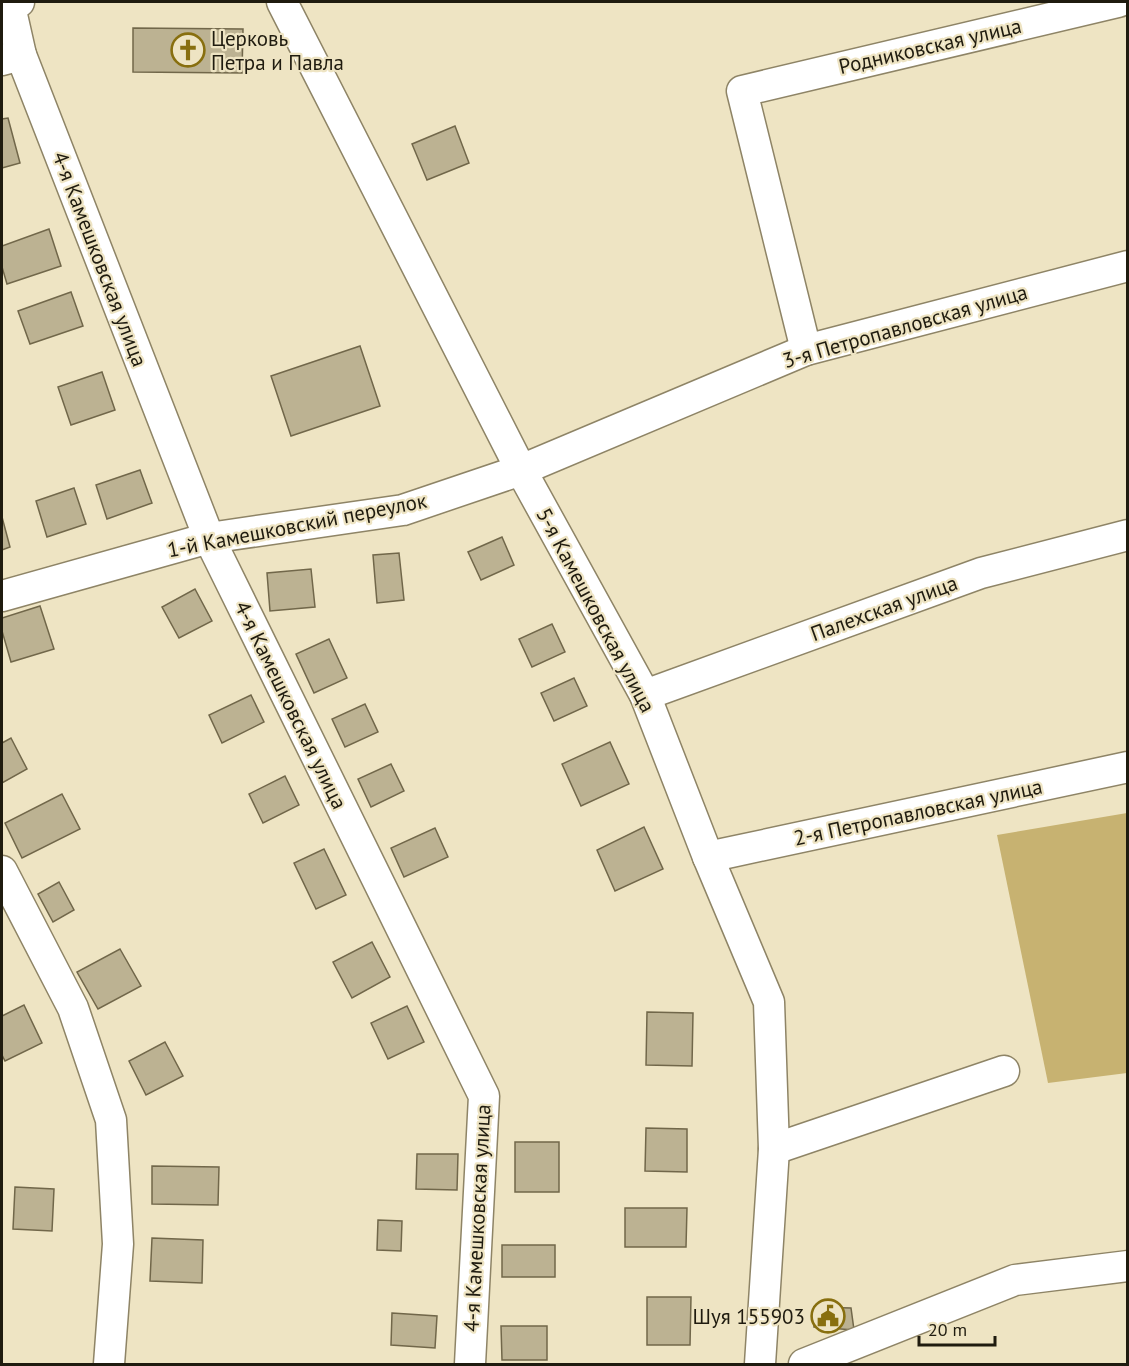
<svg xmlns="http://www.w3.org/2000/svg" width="1129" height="1366" font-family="'PT Sans',sans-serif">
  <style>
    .green { fill: #c7b271 }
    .building { fill: #bcb292; stroke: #71674a; stroke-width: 1.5 }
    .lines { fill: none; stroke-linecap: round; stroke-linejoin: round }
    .minor-casing { stroke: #8e8466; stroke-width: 33 }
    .minor { stroke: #fff; stroke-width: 30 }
    .labels { text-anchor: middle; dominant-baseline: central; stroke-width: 4.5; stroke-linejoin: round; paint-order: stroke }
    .poi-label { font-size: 21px; fill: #1f1b0f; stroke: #eee4c3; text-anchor: start }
    .street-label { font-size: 21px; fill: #1f1b0f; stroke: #eee4c3 }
  </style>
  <rect width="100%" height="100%" fill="#eee4c3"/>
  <!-- green -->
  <polygon class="green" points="1127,813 1127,1073 1048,1083 997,835"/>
  <!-- building -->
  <g class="building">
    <polygon points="133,28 243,29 242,73 133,72"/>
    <polygon points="8,118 20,163 2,168 2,119"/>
    <polygon points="455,126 469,163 427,180 412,144"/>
    <polygon points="49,229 61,266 7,284 2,267 2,246"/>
    <polygon points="71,292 83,326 30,344 18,311"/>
    <polygon points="360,346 380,406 291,436 271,376"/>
    <polygon points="102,372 115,410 71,425 58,387"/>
    <polygon points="140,470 152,503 107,519 96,485"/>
    <polygon points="74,488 86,524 47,537 36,501"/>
    <polygon points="2,517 10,547 2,550"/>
    <polygon points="502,537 514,565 481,580 468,552"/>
    <polygon points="399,553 404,600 377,603 373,555"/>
    <polygon points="311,569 315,607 270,611 267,573"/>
    <polygon points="195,589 212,621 179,638 162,607"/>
    <polygon points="40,606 54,649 11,662 2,631 2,618"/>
    <polygon points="552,624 565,652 532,667 519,639"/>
    <polygon points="329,639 347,678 314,693 296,654"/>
    <polygon points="574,678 587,706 554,721 541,693"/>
    <polygon points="251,695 264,722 222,743 209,715"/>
    <polygon points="365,704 378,732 345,747 332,719"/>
    <polygon points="11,738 27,769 2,783 2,743"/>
    <polygon points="610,742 629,784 581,806 562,764"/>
    <polygon points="391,764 404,791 371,807 358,779"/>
    <polygon points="285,776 299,805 263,823 249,794"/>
    <polygon points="62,794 80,829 22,858 5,823"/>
    <polygon points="644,827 663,869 615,891 597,850"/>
    <polygon points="435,828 448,857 404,877 391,848"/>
    <polygon points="324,849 346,895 316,909 294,863"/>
    <polygon points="59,882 74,910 53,922 38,894"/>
    <polygon points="372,942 390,977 352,998 333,962"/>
    <polygon points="120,949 141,986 98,1009 77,972"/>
    <polygon points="24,1005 42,1043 5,1061 2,1055 2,1016"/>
    <polygon points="407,1006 424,1042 388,1059 371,1023"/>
    <polygon points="647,1012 693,1013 692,1066 646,1065"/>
    <polygon points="165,1042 183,1076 146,1095 129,1061"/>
    <polygon points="646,1128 687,1129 687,1172 645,1171"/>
    <rect x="515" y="1142" width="44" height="50"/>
    <polygon points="417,1154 458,1154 457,1190 416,1189"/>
    <polygon points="152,1166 219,1167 218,1205 152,1204"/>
    <polygon points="15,1187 54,1189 52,1231 13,1229"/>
    <polygon points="625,1208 687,1208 686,1247 625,1247"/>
    <polygon points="378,1220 402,1221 401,1251 377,1250"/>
    <polygon points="152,1238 203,1240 202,1283 150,1281"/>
    <rect x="502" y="1245" width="53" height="32"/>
    <polygon points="647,1297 691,1297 690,1345 647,1345"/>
    <polygon points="814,1307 851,1308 854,1330 814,1327"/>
    <polygon points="392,1313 437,1316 435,1348 391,1345"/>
    <polygon points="501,1326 547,1326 547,1360 502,1360"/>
  </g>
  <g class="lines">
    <defs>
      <g id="minor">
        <polyline points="282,2 521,470 645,695 708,857 769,1002 774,1149 760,1364"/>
        <polyline points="21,55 209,538 484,1096 470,1364"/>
        <polyline points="2,60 21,55 10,6 19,2"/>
        <polyline points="806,350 742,91 1118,2"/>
        <polyline points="2,596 209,538 403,510 521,470 806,350 1128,266"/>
        <polyline points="645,695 981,573 1128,535"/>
        <polyline points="708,857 1128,767"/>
        <polyline points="2,871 73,1008 111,1120 118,1244 109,1364"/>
        <polyline points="774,1149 1004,1071"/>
        <polyline points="804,1364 1015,1280 1128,1266"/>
      </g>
    </defs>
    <!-- minor casing -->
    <use href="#minor" class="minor-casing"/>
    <!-- minor -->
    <use href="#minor" class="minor"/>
  </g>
  <!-- icons -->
  <defs>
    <symbol id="church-ring" viewBox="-11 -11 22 22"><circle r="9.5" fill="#eee4c3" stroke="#886f0f" stroke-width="1.5"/><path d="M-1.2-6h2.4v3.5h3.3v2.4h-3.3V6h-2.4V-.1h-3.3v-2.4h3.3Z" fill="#886f0f"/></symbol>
    <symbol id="civic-ring" viewBox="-11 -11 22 22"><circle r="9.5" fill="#eee4c3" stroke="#886f0f" stroke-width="1.5"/><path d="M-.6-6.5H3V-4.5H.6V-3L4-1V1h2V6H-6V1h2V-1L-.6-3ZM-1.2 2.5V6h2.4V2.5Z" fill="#886f0f"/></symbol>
  </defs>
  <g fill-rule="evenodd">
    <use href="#church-ring" x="169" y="31" width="38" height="38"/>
    <use href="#civic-ring" x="809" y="1297" width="38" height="38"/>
  </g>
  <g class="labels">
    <!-- poi labels -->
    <g class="poi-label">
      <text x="211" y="38">Церковь<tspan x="211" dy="24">Петра и Павла</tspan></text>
      <text x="805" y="1316" text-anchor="end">Шуя 155903</text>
    </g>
    <!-- street labels -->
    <g class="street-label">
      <text transform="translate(930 46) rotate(-13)">Родниковская улица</text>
      <text transform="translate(100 259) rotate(69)">4-я Камешковская улица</text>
      <text transform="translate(905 326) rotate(-16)">3-я Петропавловская улица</text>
      <text transform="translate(297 525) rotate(-11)">1-й Камешковский переулок</text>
      <text transform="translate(884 608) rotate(-20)">Палехская улица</text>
      <text transform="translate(596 610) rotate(62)">5-я Камешковская улица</text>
      <text transform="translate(291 705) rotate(64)">4-я Камешковская улица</text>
      <text transform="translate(918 812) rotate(-12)">2-я Петропавловская улица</text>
      <text transform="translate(477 1218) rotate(-87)">4-я Камешковская улица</text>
    </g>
  </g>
  <!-- border -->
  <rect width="1129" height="1366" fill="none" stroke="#1f1b0f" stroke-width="6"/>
  <!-- scale -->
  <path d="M919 1336v9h76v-9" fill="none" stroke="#1f1b0f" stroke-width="3"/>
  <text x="928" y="1336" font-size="18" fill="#1f1b0f" stroke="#eee4c3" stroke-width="4.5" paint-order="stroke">20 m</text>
</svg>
